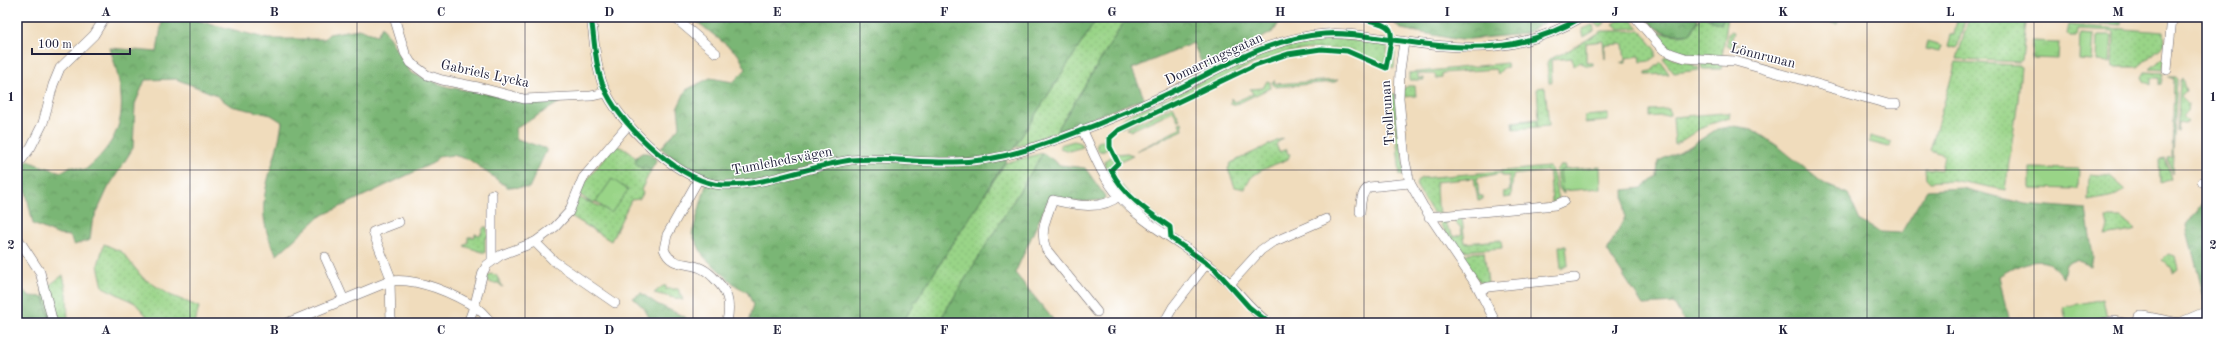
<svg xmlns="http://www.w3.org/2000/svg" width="2224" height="340" font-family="'Old Standard TT',serif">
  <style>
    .grass { fill: url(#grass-dots); stroke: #5e7b61 }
    .forest { fill: url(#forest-crowns); stroke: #4e6c58 }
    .park { fill: url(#park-tufts); stroke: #5e7b61 }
    .pitch { fill: #99d487; stroke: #5e7b61 }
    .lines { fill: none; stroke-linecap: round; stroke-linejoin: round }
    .minor-casing { stroke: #6a6368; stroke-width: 10 }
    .minor { stroke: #fff; stroke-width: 9 }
    .cycleway-casing { stroke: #fff; stroke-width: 8 }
    .cycleway { stroke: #00873e; stroke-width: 5 }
    .grid { fill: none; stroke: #22223b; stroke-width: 1; stroke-opacity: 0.55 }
    .labels { text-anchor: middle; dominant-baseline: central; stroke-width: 3; stroke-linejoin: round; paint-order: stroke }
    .street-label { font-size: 14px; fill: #22223b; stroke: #fff }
    .neatline { fill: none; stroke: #22223b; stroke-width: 1.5 }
    .grid-label { font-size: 13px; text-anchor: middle; font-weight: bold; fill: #22223b }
  </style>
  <defs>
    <pattern id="grass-dots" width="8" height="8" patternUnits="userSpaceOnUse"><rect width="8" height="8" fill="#99d487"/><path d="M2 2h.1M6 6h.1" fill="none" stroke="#84b675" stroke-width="1.8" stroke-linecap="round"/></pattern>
    <pattern id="forest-crowns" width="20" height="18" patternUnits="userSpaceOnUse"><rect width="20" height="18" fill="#7ab674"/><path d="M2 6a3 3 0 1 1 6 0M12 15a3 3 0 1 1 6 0" fill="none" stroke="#649460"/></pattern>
    <pattern id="park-tufts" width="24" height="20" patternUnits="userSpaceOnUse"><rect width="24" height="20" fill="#99d487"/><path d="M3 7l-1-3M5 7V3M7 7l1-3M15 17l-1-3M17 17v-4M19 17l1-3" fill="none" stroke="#84b675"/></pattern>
  </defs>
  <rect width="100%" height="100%" fill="#fff"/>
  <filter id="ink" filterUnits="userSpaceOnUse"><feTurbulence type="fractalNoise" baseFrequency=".025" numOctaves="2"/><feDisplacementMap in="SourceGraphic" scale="8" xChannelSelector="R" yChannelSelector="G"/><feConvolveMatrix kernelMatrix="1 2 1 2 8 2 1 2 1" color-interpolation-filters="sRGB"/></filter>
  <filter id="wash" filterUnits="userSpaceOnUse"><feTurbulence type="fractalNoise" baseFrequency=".012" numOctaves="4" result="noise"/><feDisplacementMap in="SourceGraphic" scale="16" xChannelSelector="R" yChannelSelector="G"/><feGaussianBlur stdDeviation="0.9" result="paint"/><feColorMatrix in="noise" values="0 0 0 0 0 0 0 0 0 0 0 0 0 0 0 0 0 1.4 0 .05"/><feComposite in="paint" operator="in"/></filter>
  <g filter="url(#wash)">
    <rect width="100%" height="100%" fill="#f0dcbc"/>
    <!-- grass -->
    <g class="grass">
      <circle cx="1600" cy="21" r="5"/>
      <polygon points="1098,17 1127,17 1056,132 1014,148"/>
      <polygon points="1624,17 1629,17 1639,28 1619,29 1613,24"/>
      <polygon points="1701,17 1707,17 1709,19 1721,24 1724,17 1728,17 1722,56 1694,56 1669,49 1652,32 1679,35 1691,33"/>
      <polygon points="1949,17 1966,17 1958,45 1956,48 1948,46 1951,35 1954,35 1957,20"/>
      <polygon points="1969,17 2007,17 2026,23 2022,60 2019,62 1957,59"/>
      <polygon points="2068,17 2121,17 2121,25 2068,21"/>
      <polygon points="1593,25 1594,31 1584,37 1582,29"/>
      <polygon points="2069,25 2164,32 2165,44 2138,67 2113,67 2114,31 2077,29 2076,37 2070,37 2067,34"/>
      <polygon points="1602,31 1641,31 1656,50 1656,56 1649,61 1641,62 1640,56 1626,58 1626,63 1620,63 1625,61 1623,44 1605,45 1605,59 1603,41 1586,43 1586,63 1593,63 1593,65 1588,66 1579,62 1573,66 1572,58 1551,60 1552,82 1549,83 1547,63 1549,59 1564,53"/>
      <polygon points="1731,31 1734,32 1731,42 1751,49 1734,43 1732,47 1727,45 1728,33"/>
      <path d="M1332 38 1384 44 1388 49 1385 64 1381 66 1352 51 1340 49H1309L1281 54 1254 64 1121 128 1117 124C1128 112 1149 107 1163 100 1220 73 1268 43 1332 38Z"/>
      <polygon points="1391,48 1395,52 1394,68 1388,66"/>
      <polygon points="1667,56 1694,64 1694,67 1698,67 1699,70 1674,73 1663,59"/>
      <polygon points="2162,58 2164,59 2163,70 2149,69"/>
      <polygon points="1661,62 1669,74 1646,75 1646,72 1651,71"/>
      <polygon points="1956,62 2018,65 2021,67 2018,100 2005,190 1953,180 1930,182 1926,178 1925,168 1941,170 1944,155 1930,150"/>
      <polygon points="1507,63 1508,67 1503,68 1498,74 1495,69 1442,73 1442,78 1436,79 1435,74 1418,74 1418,78 1424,78 1424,80 1409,80 1409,73"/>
      <polygon points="1722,63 1721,69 1702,69 1701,64"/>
      <polygon points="2145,72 2163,73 2161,84 2159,85 2159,78 2151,78 2151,85 2144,81 2142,77"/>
      <polygon points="2168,77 2176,77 2177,80 2172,174 2167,158 2172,157 2174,79"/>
      <polygon points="2182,78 2186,92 2181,97 2188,104 2187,111 2182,115 2188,121 2185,123 2179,122 2178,132 2177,132 2180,81"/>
      <polygon points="1274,80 1275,84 1338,80 1335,82 1275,87 1272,83"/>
      <polygon points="1267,81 1270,82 1270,88 1235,105 1231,104 1231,98 1234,102 1253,94 1250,89 1263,88"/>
      <polygon points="1408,86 1415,86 1416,96 1403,97 1403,89"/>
      <polygon points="1545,87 1549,126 1537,127 1536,120 1514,122 1513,129 1512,122 1539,119 1537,88"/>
      <polygon points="1392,94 1396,94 1405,176 1400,175"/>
      <polygon points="1173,106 1180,120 1178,120 1173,111 1130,131 1129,129 1127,130 1126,129"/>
      <polygon points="1724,113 1730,113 1729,118 1704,126 1675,145 1673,117"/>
      <polygon points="1182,122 1183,130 1136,151 1181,128 1179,123"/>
      <path d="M1283 138 1276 144 1279 152 1287 149V153L1290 154 1288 159C1273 166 1249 171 1245 189L1235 187 1228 169 1231 163Z"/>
      <circle cx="1102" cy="146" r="5.5"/>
      <polygon points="1074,141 1080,143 1083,147 1069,151 1060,148 1060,145"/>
      <path d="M617 146C630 150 636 157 641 168L651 170 641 190 643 193 640 199 631 200 611 241 571 216 578 197C591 204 599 204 611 213L612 179 596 202H590L579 194 583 185 613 147Z"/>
      <polygon points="1043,153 938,323 902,323 1005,163"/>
      <polygon points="1127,153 1133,155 1118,162 1115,154"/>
      <polygon points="1113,155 1117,163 1105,169 1104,161"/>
      <polygon points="2165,158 2171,179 2161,183 2160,159"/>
      <polygon points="1560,166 1565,166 1565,170 1560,171 1564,194 1558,189 1556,170"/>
      <path d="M1549 167C1555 171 1555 190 1558 198L1552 203 1550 176 1548 171 1513 175 1511 197 1504 198 1503 192 1510 191 1509 176H1502L1501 173 1477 178 1479 196H1483V199L1478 200 1474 178 1436 182 1437 206 1439 207 1440 213H1433L1416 185 1418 180 1422 178Z"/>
      <path d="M1109 169 1131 197 1167 226 1164 230C1141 212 1123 195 1106 171Z"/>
      <polygon points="2090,174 2110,176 2126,190 2114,196 2088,201 2089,175"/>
      <polygon points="1462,218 1465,243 1501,240 1502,248 1463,251 1465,255 1469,253 1484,252 1488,283 1483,284 1478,280 1440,224 1443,220 1448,219 1449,222 1445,224 1454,237 1462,234 1461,228 1455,221 1456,219"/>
      <polygon points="2106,218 2122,218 2135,229 2133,231 2105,236 2108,227"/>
      <polygon points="484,227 487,227 488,237 485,238 485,253 464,246 468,243 468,237 475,237 475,234 480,235"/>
      <polygon points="104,244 122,252 143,278 170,295 199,307 195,323 153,323 135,303 103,287 98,265"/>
      <polygon points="2169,254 2175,256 2178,269 2173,273 2173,269 2162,261"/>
      <polygon points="490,274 496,275 503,287 498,283 491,283 486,278"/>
      <polygon points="63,275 67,294 68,323 51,323 43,290"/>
      <polygon points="663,286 666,286 666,289 678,289 683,300 654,293"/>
    </g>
    <!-- forest -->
    <g class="forest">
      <path d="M171 17H185L268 39H324L329 34 358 29 377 35 382 26 411 73 448 87 522 100 565 99 515 129 517 139 547 149 529 188 507 187 470 160 453 155 438 157 433 163 319 217 277 255C247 204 276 172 282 122L271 115 231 106 214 94 176 79 145 80 135 104 133 148 108 188 92 223 90 240 74 245 70 236 59 235 33 224 25 187 17 178V174L28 160 35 164 61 172 71 166 85 170C131 132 126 100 110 48L157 52 162 20Z"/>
      <polygon points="691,17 1098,17 902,323 748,323 753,305 748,293 735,285 704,257 692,234 708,178 683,167 661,148 680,126 678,107 686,90 710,78 733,82 746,69 738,54"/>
      <polygon points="1127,17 1282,17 1274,31 1205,71 1193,43 1132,69 1144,98 1056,132"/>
      <polygon points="1381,17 1555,17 1524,34 1460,40 1401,29 1389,19"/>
      <path d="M1645 17H1697L1698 20 1691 33C1672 36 1657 33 1645 17Z"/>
      <polygon points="1707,17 1724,17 1721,24 1708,19"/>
      <path d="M1734 126 1752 129 1779 147 1824 184 1848 194 1860 221 1880 232 1901 233 1927 190 1962 188 2025 204 2086 209 2093 257 2091 266 2076 260 2066 264 2063 278C2060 274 2055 267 2050 264 2035 256 2012 268 1999 276L2009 323H1685L1674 303 1643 305 1607 251 1625 217 1624 190 1642 188 1657 176 1658 161 1689 147 1717 129Z"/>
      <polygon points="642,153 649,153 657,160 651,170 641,168 636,165 636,157"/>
      <polygon points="1043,153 1060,165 1085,168 1105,196 1104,200 1078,202 1050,196 1015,273 1056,323 938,323"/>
      <polygon points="2207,196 2207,301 2205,301 2186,226"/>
      <polygon points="17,292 26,292 29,296 44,297 51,323 17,323"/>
      <polygon points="641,293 657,304 685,317 691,323 652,323 644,308 633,298"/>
    </g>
    <!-- park -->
    <g class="park">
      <polygon points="1825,17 1839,17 1837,24 1824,21"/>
      <polygon points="2032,41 2059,42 2058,59 2032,58"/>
      <polygon points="1927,42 1941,46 1939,52 1925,49"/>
      <polygon points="1669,109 1670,115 1650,117 1650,110"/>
      <polygon points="1608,114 1608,121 1585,123 1585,116"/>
      <polygon points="1537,120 1537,127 1514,129 1514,122"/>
      <polygon points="1870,136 1891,142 1889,147 1869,142"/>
      <polygon points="1559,246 1566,246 1568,265 1561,269"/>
    </g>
    <!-- pitch -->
    <g class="pitch">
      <polygon points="2080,33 2094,34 2092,61 2079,60"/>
      <polygon points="2098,35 2112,35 2110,62 2097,61"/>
      <polygon points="1600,167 1601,188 1562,191 1560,170"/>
      <polygon points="2030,168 2079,169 2078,189 2030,188"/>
      <polygon points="612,179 628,190 611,213 596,202"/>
      <polygon points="2103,299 2107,318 2083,323 2067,323 2063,307"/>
    </g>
  </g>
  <g filter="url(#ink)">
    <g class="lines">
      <defs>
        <g id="minor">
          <polyline points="394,17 405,53 411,63 427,75 442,80 478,87 524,99 591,96 607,93"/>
          <path d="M591 17C595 42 595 72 607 94 624 128 683 184 723 185 765 186 809 166 851 160 886 157 920 163 954 162 978 162 1003 157 1026 150 1073 135 1120 116 1165 95 1217 71 1266 38 1325 34 1350 32 1375 38 1401 41 1467 51 1522 53 1582 17"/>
          <polyline points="674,17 716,53"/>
          <polyline points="1635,17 1657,43 1664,50 1673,54 1685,58 1735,61 1888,104 1896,104"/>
          <polyline points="1404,42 1400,70 1399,98 1405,161 1410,183 1423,206 1477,286 1496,323"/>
          <polyline points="2167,70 2172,17"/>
          <path d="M1082 129C1093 152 1102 177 1119 196 1145 227 1185 243 1215 270 1235 286 1248 308 1269 323"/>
          <polyline points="17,166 31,147 43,123 53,85 60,68 94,35 105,17"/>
          <path d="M698 180 667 235 664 249C670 266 684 262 698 267 704 269 709 273 713 277 728 291 731 302 727 322"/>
          <polyline points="2202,182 2207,182"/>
          <polyline points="492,194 492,260"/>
          <path d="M1360 212C1361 203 1361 192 1369 187L1410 183"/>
          <polyline points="1429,217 1555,205 1564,201"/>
          <polyline points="17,237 40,272 53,323"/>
          <polyline points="535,242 554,261 615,303"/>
          <polyline points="325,257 344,300"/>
          <polyline points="390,281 391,322"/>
          <polyline points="392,281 373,232 399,222"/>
          <polyline points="1230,284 1261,250 1271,243 1326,219"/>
          <polyline points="1480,290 1488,287 1575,278"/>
          <path d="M1097 312 1046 249C1039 231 1047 216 1053 200 1075 205 1101 211 1119 196"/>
          <path d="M287 323 390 281C417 277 455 294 478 309 483 312 487 318 491 323"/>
          <polyline points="468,323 475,304 483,272 487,265 501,255 535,242 555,227 569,212 583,178 629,124"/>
          <polyline points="1164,323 1173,307 1207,263"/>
          <polyline points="2102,323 2113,321 2124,323"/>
          <polyline points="2135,323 2139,316 2143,316 2179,323 2207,311"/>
        </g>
      </defs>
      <!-- minor casing -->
      <use href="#minor" class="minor-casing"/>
      <!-- minor -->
      <use href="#minor" class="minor"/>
      <defs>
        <g id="cycleway">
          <path d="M591 17C595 42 595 72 607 94 624 128 683 184 723 185 765 186 809 166 851 160 886 157 920 163 954 162 978 162 1003 157 1026 150 1073 135 1120 116 1165 95 1217 71 1266 38 1325 34 1350 32 1375 38 1401 41 1467 51 1522 53 1582 17"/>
          <path d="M1269 323 1249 307 1215 269 1171 238 1170 227C1148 212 1123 195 1111 170L1118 163 1110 147V138L1119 130 1255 65 1288 54 1321 49 1347 51 1386 68C1394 24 1399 27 1354 17"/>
        </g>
      </defs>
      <!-- cycleway casing -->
      <use href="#cycleway" class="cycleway-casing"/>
      <!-- cycleway -->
      <use href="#cycleway" class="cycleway"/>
    </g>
  </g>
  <!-- grid -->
  <path class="grid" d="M190 17V323M357 17V323M525 17V323M693 17V323M860 17V323M1028 17V323M1196 17V323M1364 17V323M1531 17V323M1699 17V323M1867 17V323M2034 17V323M17 170H2207"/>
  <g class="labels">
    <!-- street labels -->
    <g class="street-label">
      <text transform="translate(1763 56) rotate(14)">Lönnrunan</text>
      <text transform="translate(1214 59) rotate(-25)">Domarringsgatan</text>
      <text transform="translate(485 74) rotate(12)">Gabriels Lycka</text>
      <text transform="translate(1388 113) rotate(-94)">Trollrunan</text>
      <text transform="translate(782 161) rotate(-11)">Tumlehedsvägen</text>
    </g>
  </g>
  <!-- margin -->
  <rect width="2224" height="340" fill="none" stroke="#fff" stroke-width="44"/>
  <!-- scale -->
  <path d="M32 48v6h98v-6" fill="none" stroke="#22223b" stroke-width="2"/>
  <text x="38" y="48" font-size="12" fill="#22223b" stroke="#ffffff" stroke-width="3" paint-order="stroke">100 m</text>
  <rect x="22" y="22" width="2180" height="296" class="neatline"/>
  <g class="grid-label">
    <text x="106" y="16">A</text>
    <text x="274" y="16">B</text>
    <text x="441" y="16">C</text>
    <text x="609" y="16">D</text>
    <text x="777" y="16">E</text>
    <text x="944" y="16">F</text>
    <text x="1112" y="16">G</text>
    <text x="1280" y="16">H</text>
    <text x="1447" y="16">I</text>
    <text x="1615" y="16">J</text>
    <text x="1783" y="16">K</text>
    <text x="1950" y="16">L</text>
    <text x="2118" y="16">M</text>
    <text x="11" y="101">1</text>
    <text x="2213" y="101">1</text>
    <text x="11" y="249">2</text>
    <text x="2213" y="249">2</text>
    <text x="106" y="334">A</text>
    <text x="274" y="334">B</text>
    <text x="441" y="334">C</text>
    <text x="609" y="334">D</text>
    <text x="777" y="334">E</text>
    <text x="944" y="334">F</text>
    <text x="1112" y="334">G</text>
    <text x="1280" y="334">H</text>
    <text x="1447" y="334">I</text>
    <text x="1615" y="334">J</text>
    <text x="1783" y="334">K</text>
    <text x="1950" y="334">L</text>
    <text x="2118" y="334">M</text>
  </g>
</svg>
